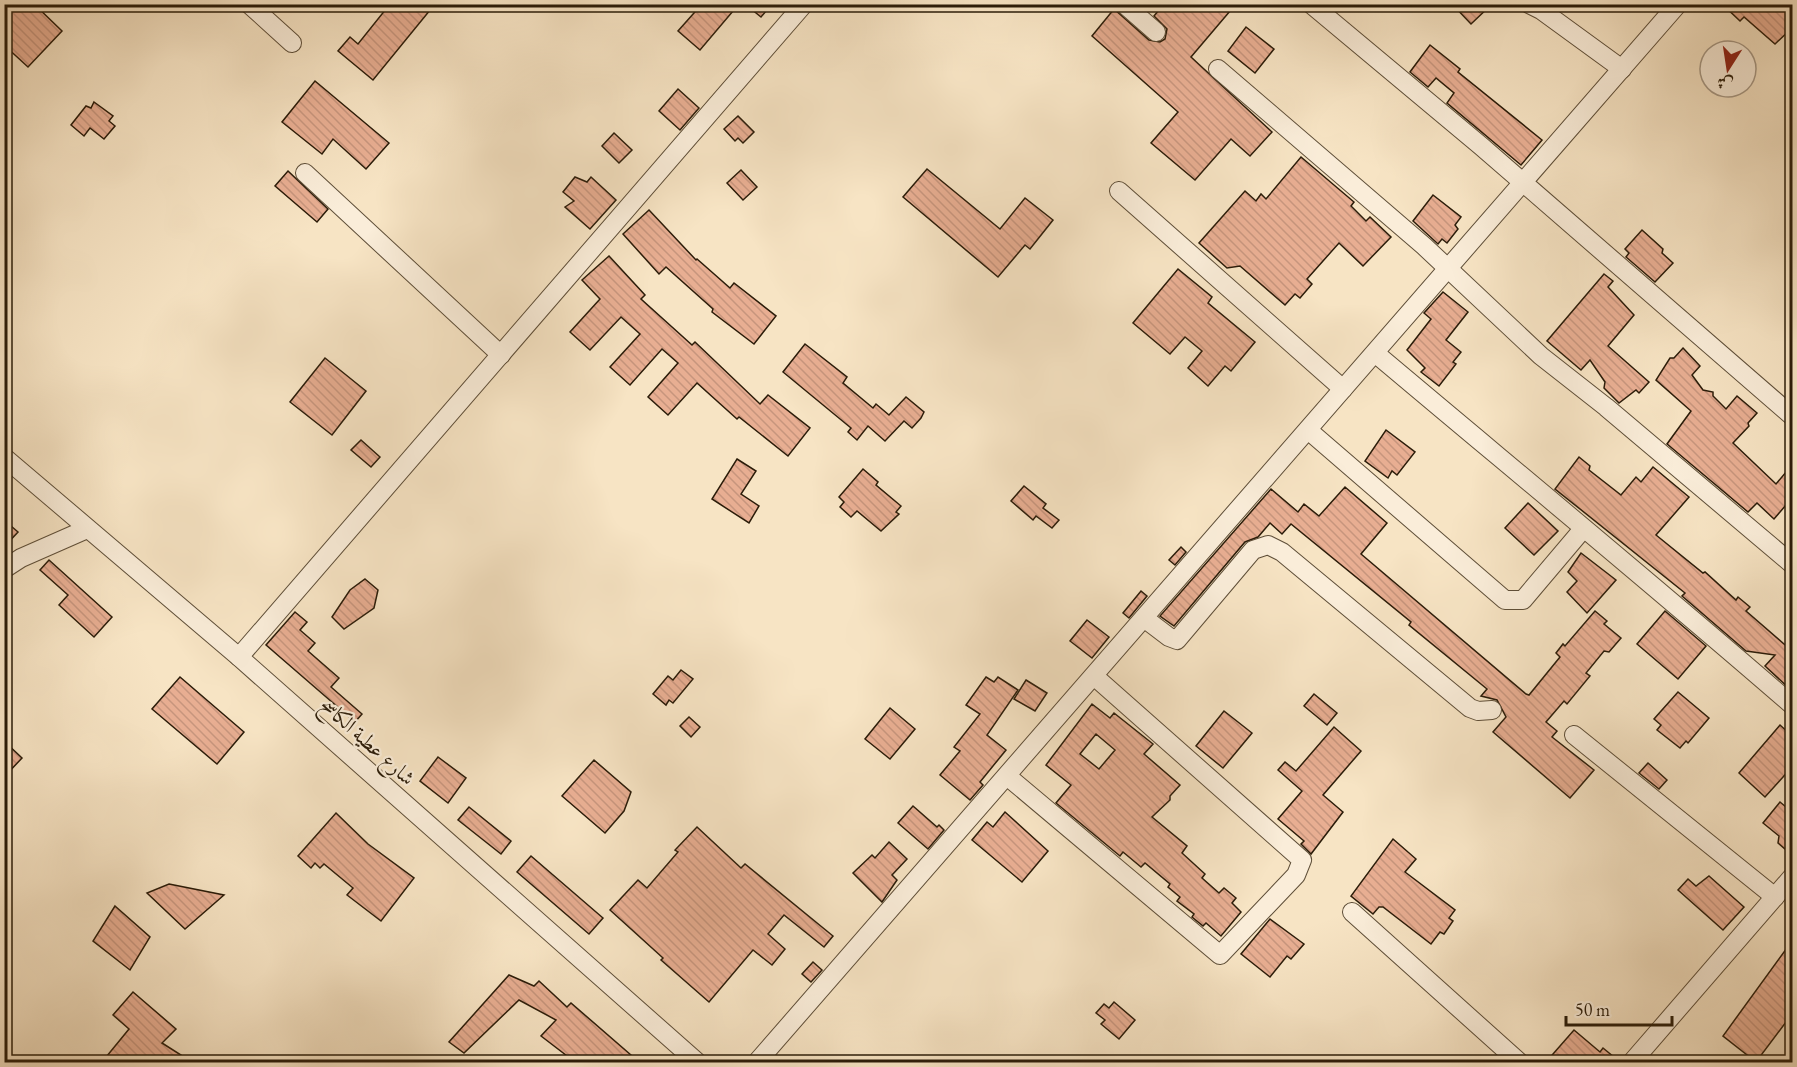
<svg xmlns="http://www.w3.org/2000/svg" width="1797" height="1067" font-family="'EB Garamond',Amiri,serif">
  <style>
    .building { fill: url(#building-back-hatch); stroke: #2b1c09; stroke-width: 1.5; fill-rule: evenodd }
    .lines { fill: none; stroke-linecap: round; stroke-linejoin: round }
    .minor-casing { stroke: #5e4e38; stroke-width: 20 }
    .minor { stroke: #faedd9; stroke-width: 18 }
    .labels { text-anchor: middle; dominant-baseline: central; stroke-width: 4.5; stroke-linejoin: round; paint-order: stroke }
    .street-label { font-size: 21px; fill: #2b1c09; stroke: #faedd9 }
  </style>
  <defs>
    <pattern id="building-back-hatch" width="6" height="6" patternUnits="userSpaceOnUse" patternTransform="scale(1.5)"><rect width="6" height="6" fill="#e8ae92"/><path d="M-1 5l2 2M0 0l6 6M5-1l2 2" fill="none" stroke="#c7957d"/></pattern>
  </defs>
  <rect width="100%" height="100%" fill="#f7e4c4"/>
  <filter id="stains"><feTurbulence type="fractalNoise" baseFrequency=".00333" numOctaves="4"/><feColorMatrix values="0 0 0 0 .2 0 0 0 0 .09 0 0 0 0 .02 0 0 0 .5 -.17"/></filter>
  <radialGradient id="worn" r=".72"><stop offset=".6" stop-color="#630" stop-opacity="0"/><stop offset="1" stop-color="#630" stop-opacity=".3"/></radialGradient>
  <!-- building -->
  <g class="building">
    <polygon points="10,4 34,4 62,31 28,67 4,45 4,10"/>
    <polygon points="390,4 435,4 373,80 338,51 350,37 358,44"/>
    <polygon points="702,4 739,4 700,50 678,31"/>
    <polygon points="745,4 772,4 761,17"/>
    <polygon points="1164,4 1236,4 1191,57 1272,132 1250,156 1231,139 1195,180 1151,143 1178,112 1092,36 1114,9 1149,40 1160,42 1165,39 1167,29 1154,16"/>
    <polygon points="1452,4 1492,4 1471,24"/>
    <polygon points="1722,4 1782,4 1792,14 1792,28 1775,44 1744,17 1740,21"/>
    <polygon points="1246,27 1274,49 1255,73 1228,51"/>
    <polygon points="1430,45 1460,69 1458,72 1542,140 1521,165 1447,103 1454,93 1436,78 1428,87 1410,72"/>
    <polygon points="315,81 389,143 366,169 333,139 322,154 282,122"/>
    <polygon points="678,89 699,108 680,130 659,111"/>
    <polygon points="94,102 113,116 109,121 115,126 104,139 90,128 84,136 71,125 86,106 91,108"/>
    <polygon points="738,116 754,132 743,143 738,138 735,141 724,129"/>
    <polygon points="614,133 632,150 619,163 602,146"/>
    <polygon points="1301,157 1354,202 1351,206 1366,221 1370,217 1391,237 1363,266 1339,243 1307,279 1312,284 1300,298 1295,294 1285,305 1240,266 1227,268 1199,243 1245,191 1256,201 1261,194 1266,199"/>
    <polygon points="927,169 1000,229 1025,198 1053,220 1030,249 1025,245 998,277 903,197"/>
    <polygon points="741,170 757,187 743,200 727,183"/>
    <polygon points="288,171 328,209 317,222 275,186"/>
    <polygon points="575,177 587,182 591,177 616,200 590,229 565,207 574,201 563,192"/>
    <polygon points="1433,195 1461,217 1455,225 1458,229 1447,243 1442,239 1438,244 1413,221"/>
    <polygon points="649,210 696,260 697,259 730,288 734,283 776,316 754,344 712,312 713,309 666,267 659,274 623,234"/>
    <polygon points="1642,230 1663,249 1662,253 1673,263 1655,282 1626,257 1629,253 1625,249"/>
    <polygon points="609,256 645,295 641,299 692,345 695,342 760,404 768,395 810,428 788,456 739,417 737,419 697,383 668,415 648,397 678,363 662,349 630,385 610,367 640,334 621,317 590,350 570,332 600,299 582,280"/>
    <polygon points="1178,269 1212,297 1208,303 1255,342 1231,371 1225,366 1208,386 1188,368 1202,351 1185,337 1170,354 1133,323"/>
    <polygon points="1604,274 1613,281 1608,287 1634,315 1608,346 1649,382 1639,393 1636,390 1619,403 1604,388 1605,382 1590,360 1581,370 1547,341"/>
    <polygon points="1443,292 1468,312 1446,340 1461,352 1453,362 1456,364 1439,386 1421,372 1425,368 1407,350 1431,319 1424,313"/>
    <polygon points="805,344 847,377 843,383 873,408 876,404 889,415 906,397 924,412 921,418 912,428 904,421 885,441 868,426 857,440 848,432 851,428 783,372"/>
    <polygon points="1683,348 1700,366 1692,375 1703,390 1713,392 1713,396 1726,409 1737,396 1757,413 1748,423 1749,426 1733,443 1776,484 1792,465 1792,498 1774,519 1757,503 1748,512 1667,444 1691,411 1656,380 1670,358 1674,358"/>
    <polygon points="325,358 366,391 332,435 290,402"/>
    <polygon points="1386,430 1415,452 1397,475 1392,471 1388,478 1365,461"/>
    <polygon points="361,440 380,457 371,467 351,450"/>
    <polygon points="1579,457 1590,466 1589,470 1621,495 1636,477 1641,482 1653,467 1689,497 1656,535 1703,573 1705,572 1736,600 1738,597 1750,607 1746,611 1792,651 1792,691 1765,666 1775,655 1746,651 1682,596 1685,593 1555,489"/>
    <polygon points="737,459 756,471 741,494 759,506 749,523 712,499"/>
    <polygon points="863,469 878,482 876,485 901,506 896,512 899,514 881,531 857,511 851,517 840,507 844,502 839,497"/>
    <polygon points="1024,486 1046,504 1043,508 1059,520 1052,528 1036,516 1033,520 1011,501"/>
    <polygon points="1345,487 1387,523 1361,554 1526,694 1529,695 1560,657 1556,653 1563,644 1565,646 1595,611 1607,621 1604,624 1621,638 1609,652 1604,651 1586,673 1590,676 1567,704 1564,701 1546,722 1557,731 1552,737 1594,770 1570,798 1493,732 1506,717 1497,700 1481,696 1487,689 1409,625 1411,622 1291,524 1282,534 1270,523 1258,537 1245,542 1174,626 1160,616 1271,489 1298,512 1304,504 1319,516"/>
    <polygon points="1528,503 1558,531 1534,555 1505,528"/>
    <polygon points="4,520 18,532 4,547"/>
    <polygon points="1181,547 1186,552 1175,565 1169,560"/>
    <polygon points="1581,553 1616,580 1587,613 1567,592 1577,581 1568,572"/>
    <polygon points="49,560 112,617 94,637 59,605 68,595 40,570"/>
    <polygon points="365,579 378,590 374,608 344,629 332,617 350,590"/>
    <polygon points="1141,591 1147,596 1129,618 1123,613"/>
    <polygon points="1665,611 1706,646 1678,679 1637,644"/>
    <polygon points="295,612 307,622 300,630 315,643 308,651 339,678 331,687 362,714 355,722 266,645"/>
    <polygon points="1087,620 1109,637 1092,658 1070,641"/>
    <polygon points="681,670 693,679 673,703 669,700 666,705 653,694 668,676 673,680"/>
    <polygon points="180,677 244,732 217,764 152,709"/>
    <polygon points="986,677 994,682 998,677 1018,690 987,735 1006,750 980,782 983,785 970,800 940,775 960,751 954,747 980,714 966,705"/>
    <polygon points="1026,680 1047,693 1035,711 1014,699"/>
    <polygon points="1678,692 1709,718 1688,743 1686,741 1680,748 1657,730 1661,725 1654,719"/>
    <polygon points="1314,694 1337,713 1327,725 1304,706"/>
    <path d="M1092 704 1110 718 1114 713 1153 744 1144 754 1180 785 1170 796V800L1152 817 1187 846 1182 853 1205 874 1202 878 1219 893 1224 888 1236 898 1232 903 1241 912 1221 936 1206 923 1203 926 1192 917 1194 914 1177 901 1180 897 1168 887 1170 884 1145 863 1141 867 1123 852 1120 856 1056 803 1071 785 1046 765ZM1096 734 1115 750 1099 769 1080 754Z"/>
    <polygon points="890,708 915,729 890,759 865,739"/>
    <polygon points="1224,711 1252,733 1223,768 1196,746"/>
    <polygon points="689,717 700,727 691,737 680,726"/>
    <polygon points="1780,725 1792,736 1792,767 1765,797 1739,773"/>
    <polygon points="1334,727 1361,751 1323,795 1343,812 1311,854 1301,844 1304,841 1278,819 1302,791 1278,770 1285,762 1296,771"/>
    <polygon points="4,741 22,758 4,777"/>
    <polygon points="438,757 466,778 448,803 420,781"/>
    <polygon points="594,760 631,792 624,811 605,833 562,796"/>
    <polygon points="1648,763 1667,780 1659,789 1639,773"/>
    <polygon points="1780,802 1792,812 1792,855 1778,843 1779,836 1763,823"/>
    <polygon points="913,806 937,827 939,825 944,830 928,849 898,823"/>
    <polygon points="469,807 511,841 501,854 458,820"/>
    <polygon points="1005,812 1048,851 1022,882 972,840 987,822 993,827"/>
    <polygon points="336,813 368,844 414,878 381,921 347,895 353,888 324,864 320,868 315,863 311,868 298,856"/>
    <polygon points="697,827 741,868 745,864 833,936 824,947 784,915 768,934 785,949 772,965 753,950 709,1002 661,960 663,958 610,910 638,880 647,888 678,852 675,850"/>
    <polygon points="1393,839 1416,859 1405,872 1455,910 1449,918 1453,921 1444,934 1440,932 1431,944 1383,907 1379,907 1373,914 1351,896"/>
    <polygon points="889,842 907,859 892,875 897,880 882,902 853,873 872,855 875,858"/>
    <polygon points="531,856 603,918 589,934 517,872"/>
    <polygon points="1709,876 1744,907 1723,930 1678,890 1688,879 1696,886"/>
    <polygon points="169,884 224,895 185,929 147,893"/>
    <polygon points="115,906 150,937 130,970 93,941"/>
    <polygon points="1270,919 1304,944 1291,959 1287,956 1270,977 1241,954"/>
    <polygon points="1792,941 1792,1014 1756,1062 1723,1036"/>
    <polygon points="813,962 822,970 811,982 802,974"/>
    <polygon points="509,975 534,986 539,981 567,1007 571,1003 639,1062 575,1062 541,1036 556,1020 519,1000 464,1053 449,1042"/>
    <polygon points="133,992 176,1029 162,1043 181,1055 177,1062 102,1062 129,1029 113,1015"/>
    <polygon points="1114,1002 1135,1020 1119,1039 1101,1024 1105,1020 1096,1013 1104,1004 1109,1008"/>
    <polygon points="1574,1030 1600,1052 1603,1048 1620,1062 1546,1062"/>
  </g>
  <g class="lines">
    <defs>
      <g id="minor">
        <polyline points="249,4 292,43"/>
        <polyline points="1124,4 1156,32"/>
        <polyline points="1311,4 1481,146 1792,416"/>
        <polyline points="1529,4 1541,10 1622,69"/>
        <polyline points="1218,69 1424,246 1541,356 1606,407 1792,564"/>
        <polyline points="305,173 501,355"/>
        <polyline points="1119,191 1343,389"/>
        <path d="M1375 353C1514 470 1655 586 1792 705"/>
        <polyline points="1308,430 1505,600 1523,600 1583,529"/>
        <polyline points="4,457 239,657 697,1062"/>
        <polyline points="4,569 21,558 87,529"/>
        <polyline points="1144,618 1169,637 1177,640 1253,550 1268,545 1282,552 1470,708 1478,711 1492,710"/>
        <polyline points="239,657 804,4"/>
        <polyline points="1574,735 1775,897"/>
        <polyline points="1007,776 1220,955 1296,875 1302,860 1094,676"/>
        <polyline points="1352,912 1519,1062"/>
        <polyline points="757,1062 1678,4"/>
        <polyline points="1632,1062 1792,877"/>
      </g>
    </defs>
    <!-- minor casing -->
    <use href="#minor" class="minor-casing"/>
    <!-- minor -->
    <use href="#minor" class="minor"/>
  </g>
  <g class="labels">
    <!-- street labels -->
    <g class="street-label">
      <text transform="translate(368 741) rotate(42)">شارع عطية الكاسح</text>
    </g>
  </g>
  <!-- margin -->
  <rect width="1797" height="1067" fill="none" stroke="#f7e4c4" stroke-width="24"/>
  <rect x="6" y="6" width="1785" height="1055" fill="none" stroke="#2b1c09" stroke-width="3"/>
  <rect x="12" y="12" width="1773" height="1043" fill="none" stroke="#2b1c09" stroke-width="1.5"/>
  <!-- north arrow -->
  <g transform="translate(1728 69) rotate(192)"><circle r="28" fill="#faedd9" stroke="#a79986" stroke-width="1.5"/>
  <path d="M0-4.5L10 22L0 15L-10 22Z" fill="#8f2418"/>
  <text y="-9" font-size="16" font-weight="bold" text-anchor="middle" fill="#2b1c09">ش</text>
  </g>
  <!-- scale -->
  <path d="M1566 1016v9h106v-9" fill="none" stroke="#2b1c09" stroke-width="3"/>
  <text x="1575" y="1016" font-size="18" fill="#2b1c09" stroke="#faedd9" stroke-width="4.5" paint-order="stroke">50 m</text>
  <rect width="100%" height="100%" filter="url(#stains)"/>
  <rect width="100%" height="100%" fill="url(#worn)"/>
</svg>
